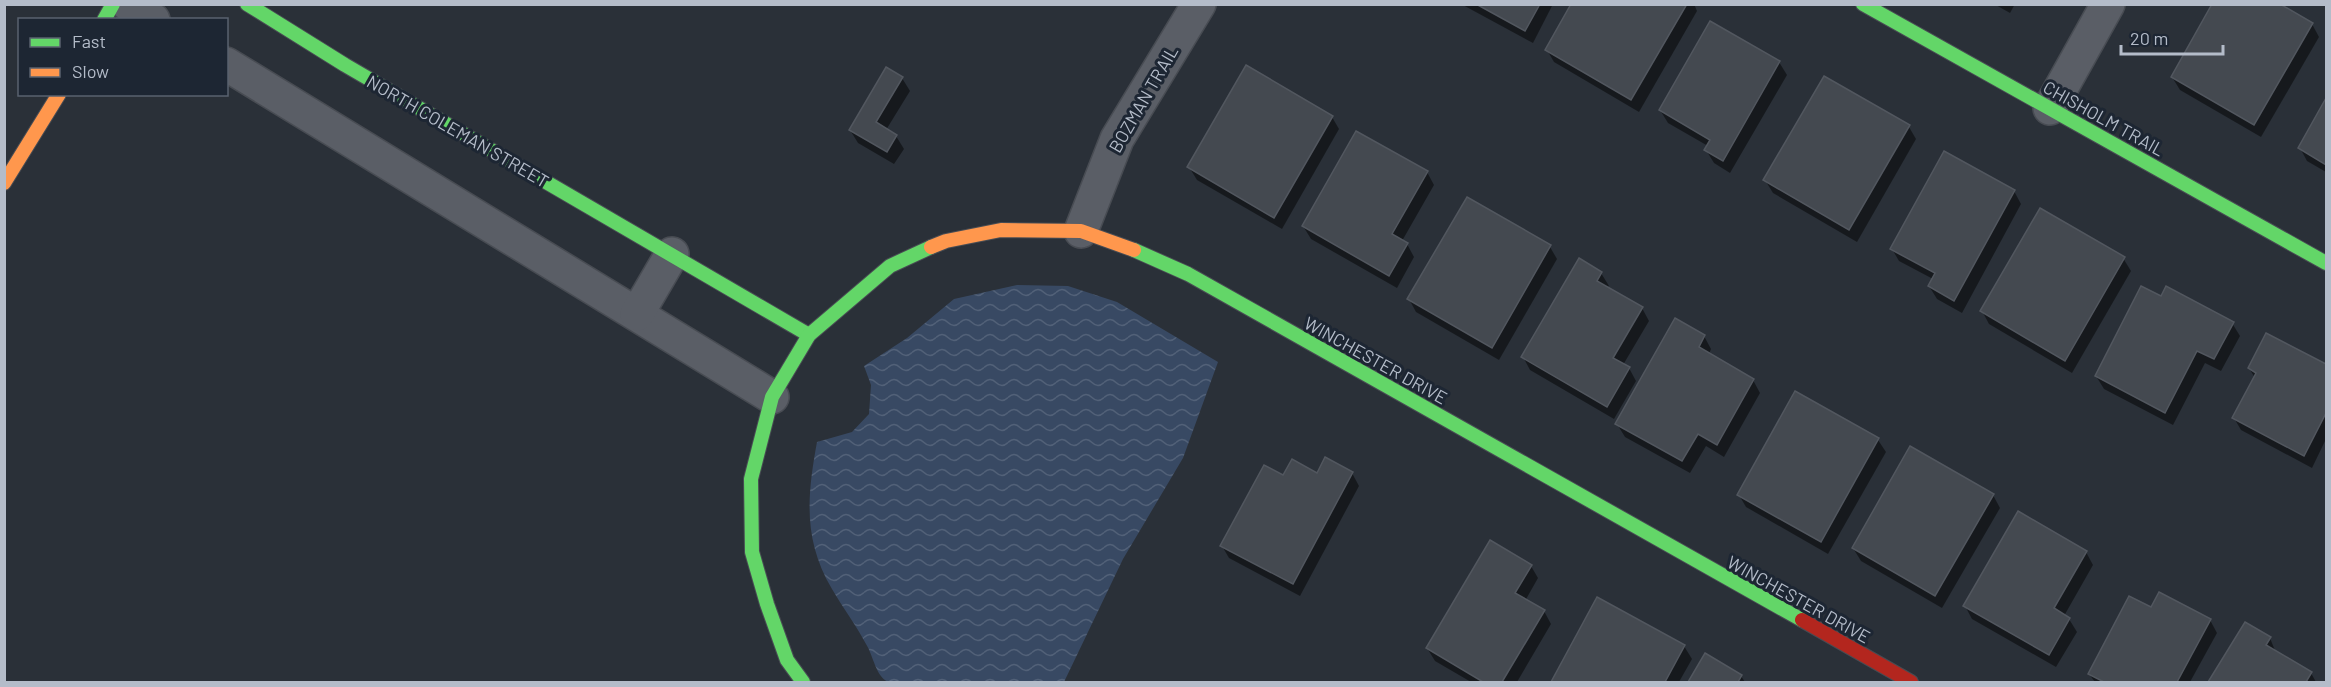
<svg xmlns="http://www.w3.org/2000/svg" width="2331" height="687" font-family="Barlow,sans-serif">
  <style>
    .water { fill: url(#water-waves) }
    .shadow { fill: #0007 }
    .building { fill: #444950; stroke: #52575f; stroke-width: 1.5 }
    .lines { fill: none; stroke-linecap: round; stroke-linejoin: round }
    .street-casing { stroke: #484c53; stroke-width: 36 }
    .fast-casing { stroke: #484c53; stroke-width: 16 }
    .slow-casing { stroke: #484c53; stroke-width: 16 }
    .jam-casing { stroke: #484c53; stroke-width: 16 }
    .street { stroke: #5a5e66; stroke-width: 33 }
    .fast { stroke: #63d668; stroke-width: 14 }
    .slow { stroke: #ff974d; stroke-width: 14 }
    .jam { stroke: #b3261e; stroke-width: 14 }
    .labels { text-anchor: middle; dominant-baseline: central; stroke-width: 6; stroke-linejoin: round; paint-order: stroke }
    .street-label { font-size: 18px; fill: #b4bcc9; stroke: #1d2633 }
  </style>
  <defs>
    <pattern id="water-waves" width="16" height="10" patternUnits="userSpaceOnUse" patternTransform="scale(1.5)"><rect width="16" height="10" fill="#384963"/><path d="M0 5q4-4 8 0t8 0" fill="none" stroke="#526178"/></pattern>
  </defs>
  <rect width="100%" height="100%" fill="#2a3038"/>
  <!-- water -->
  <path class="water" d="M1017 285 1068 286 1117 302 1218 362 1183 458 1123 559 1064 682H888C875 675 874 657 866 644 856 625 843 608 832 589 803 540 807 496 817 442L852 432 869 414 871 385 864 366 907 338 954 299Z"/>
  <!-- shadow -->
  <g class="shadow">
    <polygon points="1461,4 1553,4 1533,43"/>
    <polygon points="1573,4 1694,4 1697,11 1639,112 1554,62 1547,50"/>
    <polygon points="1994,4 2015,4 2010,13"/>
    <polygon points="2312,24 2319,37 2261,137 2180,90 2172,77"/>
    <polygon points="1779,62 1787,75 1730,173 1714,163 1706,150 1708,146 1668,123 1660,110"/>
    <polygon points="902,78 910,91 886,130 896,136 904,149 894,164 858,143 850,130"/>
    <polygon points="2326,101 2326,172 2307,161 2300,148"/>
    <polygon points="1332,117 1339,129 1282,229 1197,180 1189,167"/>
    <polygon points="1909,127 1916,139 1857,242 1773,193 1765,180"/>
    <polygon points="1427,172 1434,185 1402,241 1407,244 1414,257 1397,288 1311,239 1303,226"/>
    <polygon points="2014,191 2021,204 1962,313 1937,299 1929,286 1933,279 1899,261 1892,249"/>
    <polygon points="1550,247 1557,259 1499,360 1416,312 1409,299"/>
    <polygon points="2123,258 2131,271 2072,373 1989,324 1982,311"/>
    <polygon points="1601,273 1609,286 1607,288 1642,308 1649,321 1623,365 1629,368 1636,381 1614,419 1530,370 1523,357"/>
    <polygon points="2162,298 2232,323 2240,336 2221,371 2205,363 2173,425 2104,389 2096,376"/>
    <polygon points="2267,335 2326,366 2326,439 2312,468 2241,430 2234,418 2255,378 2249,368"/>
    <polygon points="1704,336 1711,349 1709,354 1753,380 1760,393 1724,457 1706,446 1690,473 1625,437 1617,424"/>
    <polygon points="1796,393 1878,440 1886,452 1828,554 1746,507 1739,495"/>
    <polygon points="1352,473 1359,486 1300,596 1229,558 1222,546 1283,477"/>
    <polygon points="1993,495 2000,508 1942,608 1861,561 1853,548"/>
    <polygon points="2086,552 2093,565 2064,616 2069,619 2077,632 2056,667 1972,619 1965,606"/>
    <polygon points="1531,566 1538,578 1525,601 1544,611 1551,624 1517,682 1471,682 1435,661 1427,648"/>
    <polygon points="1598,599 1684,646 1692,659 1679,682 1553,682"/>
    <polygon points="2152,609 2210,620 2217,633 2190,682 2095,682 2089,674"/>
    <polygon points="2245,624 2270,638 2276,653 2311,673 2316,682 2210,682"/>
    <polygon points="1706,655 1741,676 1745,682 1690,682"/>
  </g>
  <!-- building -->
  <g class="building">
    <polygon points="1476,4 1540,4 1525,31"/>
    <polygon points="1571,4 1687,4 1631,100 1545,50"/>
    <polygon points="2212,4 2280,4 2313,23 2254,125 2171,77"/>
    <polygon points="1710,21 1780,61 1723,161 1704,150 1710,140 1659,110"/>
    <polygon points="1246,65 1333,116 1274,218 1187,167"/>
    <polygon points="886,67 903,77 876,122 897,135 887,152 849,130"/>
    <polygon points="1824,76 1910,125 1849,230 1763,180"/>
    <polygon points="2326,98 2326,165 2298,148"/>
    <polygon points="1356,131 1428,171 1392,234 1408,243 1389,276 1302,226"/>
    <polygon points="1944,151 2015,190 1954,301 1928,286 1935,273 1890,249"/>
    <polygon points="1467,197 1551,245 1492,348 1407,299"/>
    <polygon points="2040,208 2125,257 2065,361 1980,311"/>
    <polygon points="1579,258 1602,272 1597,281 1643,307 1613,358 1630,367 1607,407 1521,357"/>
    <polygon points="2141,286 2161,296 2166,286 2234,322 2214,359 2197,351 2165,413 2095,376"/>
    <polygon points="1675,318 1705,335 1699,347 1754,379 1717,445 1698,434 1682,461 1615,424"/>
    <polygon points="2266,333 2326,364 2326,413 2304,456 2232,418 2256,373 2248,368"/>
    <polygon points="1795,391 1879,438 1821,542 1737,495"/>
    <polygon points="1910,446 1994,494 1935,596 1852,548"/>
    <polygon points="1325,457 1353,472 1293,584 1220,546 1264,465 1283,475 1292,459 1317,473"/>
    <polygon points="2018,511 2087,551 2054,608 2070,618 2049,655 1963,606"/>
    <polygon points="1490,540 1532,565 1515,593 1545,610 1502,682 1483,682 1426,648"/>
    <polygon points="2159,592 2211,619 2177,682 2104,682 2088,674 2129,596 2151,607"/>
    <polygon points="1597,597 1685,645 1665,682 1551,682"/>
    <polygon points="2245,622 2271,637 2266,645 2312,672 2306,682 2208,682"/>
    <polygon points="1705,653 1742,675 1738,682 1688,682"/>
  </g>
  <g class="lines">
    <defs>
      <g id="street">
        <polyline points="128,4 153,20"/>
        <polyline points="226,64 772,397"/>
        <polyline points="2050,108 2108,4"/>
        <polyline points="1081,231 1117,139 1199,4"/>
        <polyline points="637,314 672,254"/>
      </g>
      <g id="fast">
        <polyline points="247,4 345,65 809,335"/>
        <polyline points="1863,4 2326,263"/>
        <polyline points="104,20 113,4"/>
        <polyline points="1134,250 1188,274 1802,620"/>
        <polyline points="803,682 787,660 767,604 752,552 751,479 772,397 809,335 890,266 931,247"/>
      </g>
      <g id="slow">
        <polyline points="4,183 59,94"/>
        <polyline points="931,247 946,241 1001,230 1081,231 1134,250"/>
      </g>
      <polyline id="jam" points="1802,620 1911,682"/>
    </defs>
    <!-- street casing -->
    <use href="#street" class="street-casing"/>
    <!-- fast casing -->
    <use href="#fast" class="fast-casing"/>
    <!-- slow casing -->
    <use href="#slow" class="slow-casing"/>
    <!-- jam casing -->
    <use href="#jam" class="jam-casing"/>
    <!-- street -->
    <use href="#street" class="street"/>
    <!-- fast -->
    <use href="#fast" class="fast"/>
    <!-- slow -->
    <use href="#slow" class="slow"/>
    <!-- jam -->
    <use href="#jam" class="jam"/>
  </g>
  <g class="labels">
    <!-- street labels -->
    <g class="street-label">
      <text transform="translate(1143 99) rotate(-60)">BOZMAN TRAIL</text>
      <text transform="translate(2104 118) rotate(29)">CHISHOLM TRAIL</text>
      <text transform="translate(458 131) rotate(30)">NORTH COLEMAN STREET</text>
      <text transform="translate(1376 360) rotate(29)">WINCHESTER DRIVE</text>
      <text transform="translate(1799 599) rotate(29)">WINCHESTER DRIVE</text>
    </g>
  </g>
  <!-- border -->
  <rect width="2331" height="687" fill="none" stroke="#b4bcc9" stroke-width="12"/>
  <!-- legend -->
  <rect x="18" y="18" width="210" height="78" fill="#1d2633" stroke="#59626f" stroke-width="1.5"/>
  <rect x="30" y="38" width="30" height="9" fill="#63d668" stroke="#59626f" stroke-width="1.5"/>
  <text x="72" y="48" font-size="18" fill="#b4bcc9">Fast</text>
  <rect x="30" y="68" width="30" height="9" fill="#ff974d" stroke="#59626f" stroke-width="1.5"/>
  <text x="72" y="78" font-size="18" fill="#b4bcc9">Slow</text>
  <!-- scale -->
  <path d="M2121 45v9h102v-9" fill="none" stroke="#b4bcc9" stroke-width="3"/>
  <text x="2130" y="45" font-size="18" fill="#b4bcc9" stroke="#1d2633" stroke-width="4.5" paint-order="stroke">20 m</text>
</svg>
